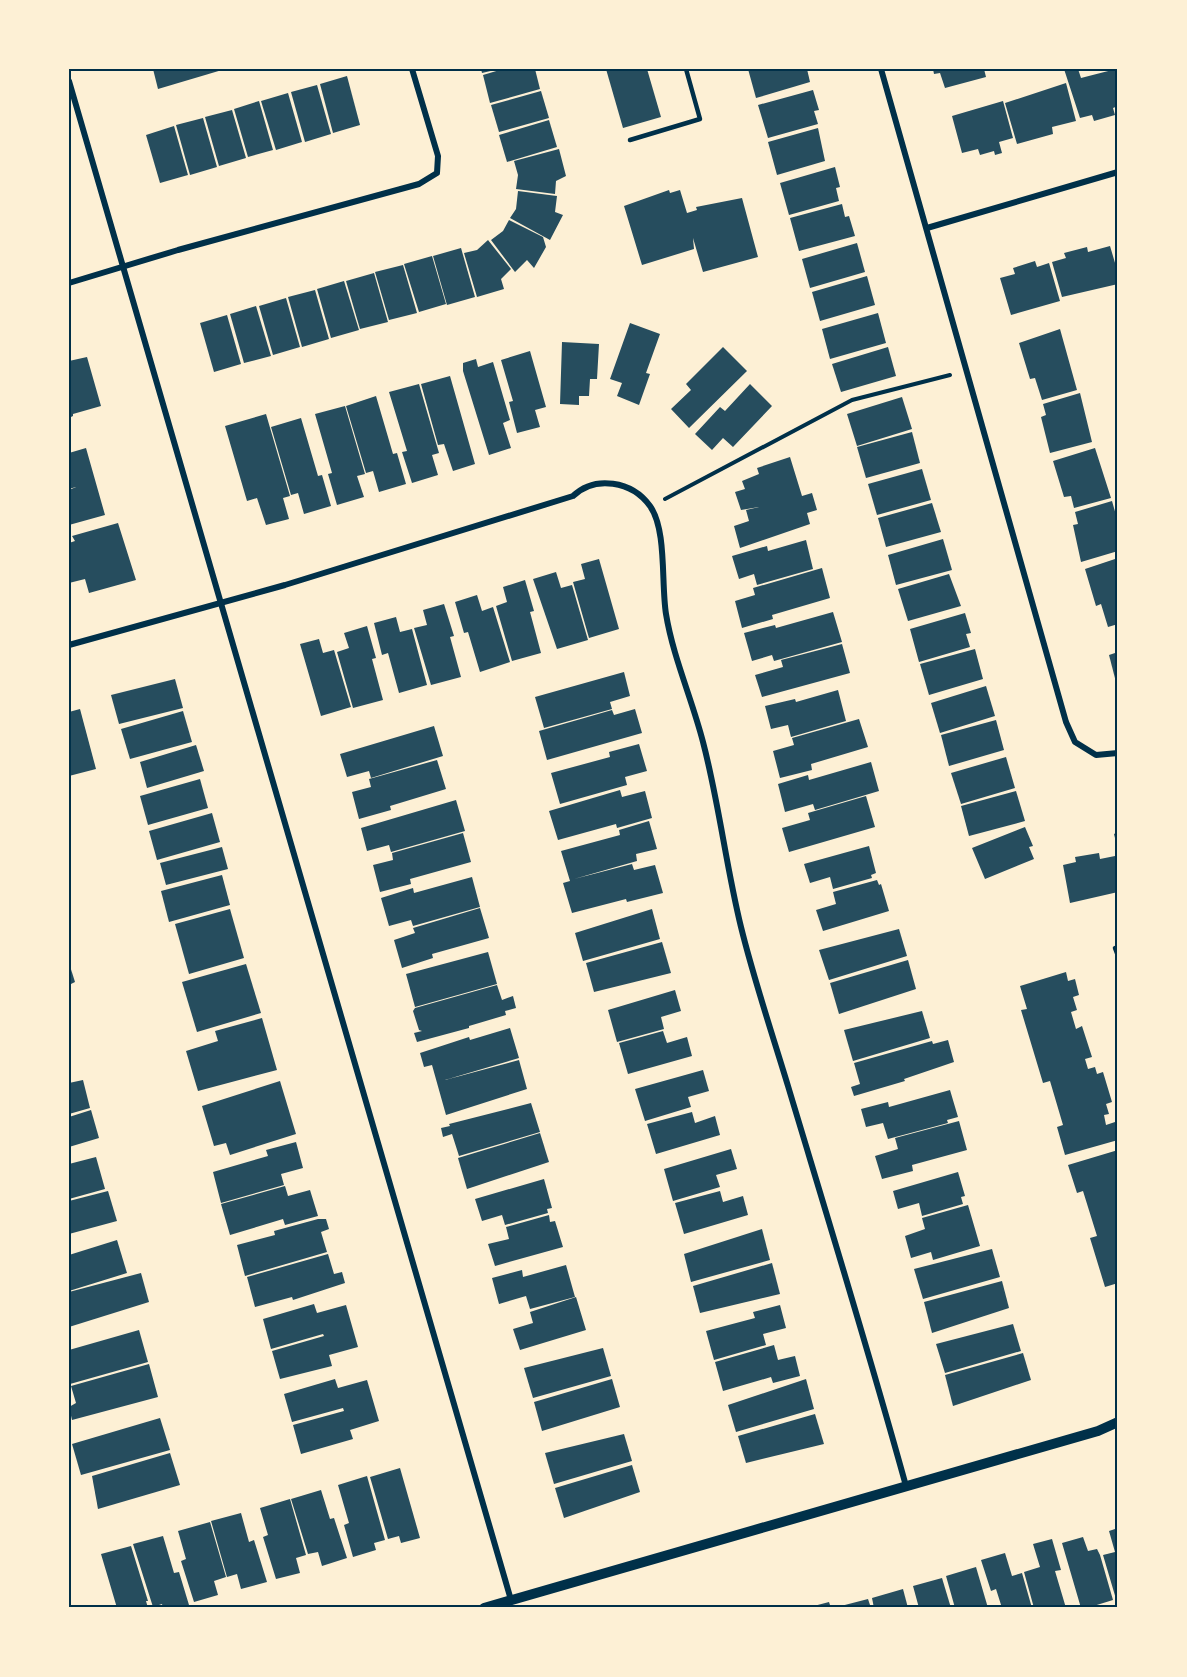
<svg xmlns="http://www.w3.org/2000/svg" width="1187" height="1677" font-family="'Source Sans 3',sans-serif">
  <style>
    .building { fill: #264d5e }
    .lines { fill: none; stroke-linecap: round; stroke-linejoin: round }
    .path { stroke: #003049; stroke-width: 4 }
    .service { stroke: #003049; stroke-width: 4.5 }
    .minor { stroke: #003049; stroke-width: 6 }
    .tertiary { stroke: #003049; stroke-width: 10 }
    .neatline { fill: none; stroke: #003049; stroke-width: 2 }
  </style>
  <rect width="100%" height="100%" fill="#fdf0d5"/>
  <!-- building -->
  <g class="building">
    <polygon points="153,69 222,69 222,70 158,89"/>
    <polygon points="481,69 495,69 495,70 482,73"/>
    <polygon points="503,69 535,69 540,89 490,103 483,75"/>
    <polygon points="606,69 647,69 661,117 623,128"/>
    <polygon points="748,69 807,69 810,82 756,98"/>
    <polygon points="933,69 984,69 986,77 945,88 940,73 934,74"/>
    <polygon points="1064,69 1078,69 1081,78 1116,69 1118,106 1113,108 1115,115 1094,121 1092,115 1080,118"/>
    <polygon points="347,76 360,125 333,133 320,84"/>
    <polygon points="1066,83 1076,121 1052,127 1053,134 1017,144 1005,103"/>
    <polygon points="317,85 331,134 305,142 291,92"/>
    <polygon points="813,90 819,110 814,111 818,124 768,138 758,105"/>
    <polygon points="541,91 549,118 499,132 491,105"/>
    <polygon points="288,93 302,142 276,150 261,101"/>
    <polygon points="259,101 273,150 248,157 234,109"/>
    <polygon points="1003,101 1013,138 999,142 1002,153 995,155 994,151 980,155 978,149 962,153 952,116"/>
    <polygon points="232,110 246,158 219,166 205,117"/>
    <polygon points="203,118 217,167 190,175 176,125"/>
    <polygon points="549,120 557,147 507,162 499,135"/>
    <polygon points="174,126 188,175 160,183 146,135"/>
    <polygon points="818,128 825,161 777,175 768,142"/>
    <polygon points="559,149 566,176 556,181 555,194 516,189 518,175 514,161"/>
    <polygon points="835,167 840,187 836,188 839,201 789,215 780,183"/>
    <polygon points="669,190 670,193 680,190 687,213 697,210 696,207 742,198 758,257 703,272 693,238 694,249 642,265 624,206"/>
    <polygon points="518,191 557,196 555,212 563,215 550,240 510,218 516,209"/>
    <polygon points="842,204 845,217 849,216 855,236 799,251 790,218"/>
    <polygon points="509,220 543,237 546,247 534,268 527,260 515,272 491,240 503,231"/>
    <polygon points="488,240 511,269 501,279 504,289 477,297 464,253 477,250"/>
    <polygon points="857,243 865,272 810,288 802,259"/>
    <polygon points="1110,246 1118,273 1118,284 1062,297 1052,262 1066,258 1064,253 1087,247 1088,252"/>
    <polygon points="461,248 475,297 447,305 433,256"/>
    <polygon points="432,256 446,304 419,312 404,264"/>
    <polygon points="1035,261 1037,267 1049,263 1060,301 1011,315 1000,278 1015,274 1013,268"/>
    <polygon points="403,265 417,313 389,320 375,272"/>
    <polygon points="374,273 388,322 360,329 346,281"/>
    <polygon points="867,276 875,305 820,321 812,292"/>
    <polygon points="344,281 359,330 331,338 317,289"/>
    <polygon points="315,290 329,339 302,347 288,297"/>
    <polygon points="286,298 300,347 273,355 259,306"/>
    <polygon points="256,306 271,356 244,363 230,314"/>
    <polygon points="878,313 886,343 830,359 822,329"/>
    <polygon points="227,315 241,364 214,372 200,323"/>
    <polygon points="630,323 660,334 646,373 650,374 639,405 617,396 622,383 610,379"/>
    <polygon points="1060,329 1077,390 1042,400 1035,378 1030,379 1019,343"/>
    <polygon points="562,342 599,344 597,379 590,379 589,396 579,396 579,405 560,404"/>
    <polygon points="723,347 747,371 689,428 671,409 691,390 686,384"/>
    <polygon points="888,347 896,376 841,392 832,364"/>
    <polygon points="530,351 546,407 535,410 540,427 517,433 509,402 513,401 501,360"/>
    <polygon points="87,357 101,406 73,414 73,416 69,418 69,361"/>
    <polygon points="476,359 478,367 493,362 510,420 503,423 511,448 489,455 463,371 463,363"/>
    <polygon points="450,376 475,464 453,471 444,444 438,445 421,384"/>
    <polygon points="419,384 439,453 432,455 438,475 412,483 402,452 407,451 389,392"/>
    <polygon points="750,384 772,406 733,447 723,438 712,450 695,434 720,407 725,411"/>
    <polygon points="1080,393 1092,442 1050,453 1041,417 1046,415 1043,404"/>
    <polygon points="376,396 393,454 397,453 406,484 379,492 373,471 366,473 346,406"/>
    <polygon points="902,397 912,429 857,446 847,414"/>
    <polygon points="345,406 365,474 357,476 364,497 337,505 328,474 332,473 315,414"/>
    <polygon points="266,414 290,496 283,498 289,519 266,525 257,498 247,501 225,426"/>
    <polygon points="301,418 318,476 322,475 331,506 304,514 298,493 291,495 271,427"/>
    <polygon points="912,432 920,463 866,478 857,447"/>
    <polygon points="86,448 105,515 69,525 69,490 76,487 69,489 69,453"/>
    <polygon points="1095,448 1111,498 1074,508 1071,496 1064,497 1053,461"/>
    <polygon points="790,457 802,496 812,493 817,510 807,513 810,524 740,548 734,526 749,521 746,510 759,507 741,510 735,492 745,489 742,481 759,474 757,468"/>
    <polygon points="922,469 931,500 877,515 868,484"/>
    <polygon points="1112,501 1118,522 1118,551 1081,562 1073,525 1078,524 1075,512"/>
    <polygon points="932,503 941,532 886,547 878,518"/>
    <polygon points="118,523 136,580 89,593 85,579 69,583 69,543 75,541 72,536"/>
    <polygon points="943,539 952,570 896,585 888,555"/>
    <polygon points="806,540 813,569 757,585 754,574 739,579 732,556 767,546 768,551"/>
    <polygon points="1118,558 1118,624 1108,627 1101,604 1096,606 1085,569"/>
    <polygon points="599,559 619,629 589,638 573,582 585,579 581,564"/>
    <polygon points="822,568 830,598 772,615 773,619 742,628 735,601 755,595 753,588"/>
    <polygon points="556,572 561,588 572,585 588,640 557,649 533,579"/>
    <polygon points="949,574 961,606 908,621 898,589"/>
    <polygon points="525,580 534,611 530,612 541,653 512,661 496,606 507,602 503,587"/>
    <polygon points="477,595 482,611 493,607 510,662 480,672 468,632 464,633 455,602"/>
    <polygon points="444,604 454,636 450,637 461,677 431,685 414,628 427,625 423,610"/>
    <polygon points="833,612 842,642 774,661 772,655 752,661 744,633 775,625 776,628"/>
    <polygon points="965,613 971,633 966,634 970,647 919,662 910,629"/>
    <polygon points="396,617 400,632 412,629 427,685 399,693 388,653 382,655 374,623"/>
    <polygon points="367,626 376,658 372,659 383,700 353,708 337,652 349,648 344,633"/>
    <polygon points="319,639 323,653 334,650 351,707 321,716 300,644"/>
    <polygon points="842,644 850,673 762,697 755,675 783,667 781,660"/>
    <polygon points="975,649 983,679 929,695 920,664"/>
    <polygon points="1118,652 1118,686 1117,686 1109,655"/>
    <polygon points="624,672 630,696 610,702 612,709 544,728 535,697"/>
    <polygon points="175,679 183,708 119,724 111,695"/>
    <polygon points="986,686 995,716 940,733 931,703"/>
    <polygon points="838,690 846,721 791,737 788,725 771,729 765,706 795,699 796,702"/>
    <polygon points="80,709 96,769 69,776 69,712"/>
    <polygon points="635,709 642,733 547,760 539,731 612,710 614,715"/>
    <polygon points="183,711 192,742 130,759 121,729"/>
    <polygon points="859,719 868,747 811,764 812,770 780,778 773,751 794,745 792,738"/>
    <polygon points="996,720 1004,750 949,766 941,735"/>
    <polygon points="434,726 443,756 371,778 369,771 347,777 340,754"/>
    <polygon points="639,744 647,771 625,777 627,785 560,804 551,773 610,757 609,752"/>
    <polygon points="196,745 204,771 147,788 140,762"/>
    <polygon points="1006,757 1015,788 961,804 951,773"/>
    <polygon points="437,760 446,789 390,806 391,810 359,819 352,792 371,787 369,779"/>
    <polygon points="871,762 879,791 815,810 813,804 785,812 778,784 808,775 809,780"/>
    <polygon points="200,779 208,808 148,825 140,796"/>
    <polygon points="620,790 622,797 645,791 652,818 617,828 616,824 558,840 549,811"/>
    <polygon points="1016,791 1025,821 969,836 961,806"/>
    <polygon points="866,796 875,827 789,852 782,828 810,820 808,813"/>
    <polygon points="456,800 465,831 391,852 389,845 367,851 361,828"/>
    <polygon points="212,813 220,842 157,860 149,831"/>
    <polygon points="649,821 657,849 636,854 637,861 574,879 632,864 634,870 655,865 663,893 627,902 626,899 572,913 563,883 570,881 561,851 620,835 619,830"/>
    <polygon points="1025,827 1033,846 1029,847 1034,859 985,879 972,848"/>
    <polygon points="1118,832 1118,846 1117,846 1114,834"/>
    <polygon points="463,833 471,862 410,879 411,884 380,892 373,865 393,860 392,853"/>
    <polygon points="869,846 876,873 871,875 872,878 833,889 830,877 810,883 804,864"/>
    <polygon points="222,847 228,869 166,885 160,863"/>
    <polygon points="1099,853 1100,859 1115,856 1118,892 1070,903 1063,865 1076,862 1075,857"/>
    <polygon points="222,875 230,905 169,922 161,891"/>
    <polygon points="472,877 480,907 413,926 411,920 389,926 381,898 413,888 414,893"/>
    <polygon points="877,880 879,885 881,884 889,911 823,931 816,910 836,904 833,892"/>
    <polygon points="480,908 489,938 432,954 433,958 402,968 394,940 415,933 413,928"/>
    <polygon points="230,909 244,958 189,974 175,924"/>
    <polygon points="652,909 660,939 583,961 575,933"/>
    <polygon points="899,929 907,956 829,980 819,950"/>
    <polygon points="662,942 671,973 594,992 586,963"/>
    <polygon points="488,952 497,984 415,1007 406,974"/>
    <polygon points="908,960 916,989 839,1014 830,983"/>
    <polygon points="69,963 75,982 69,985"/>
    <polygon points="246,964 261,1013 197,1032 182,982"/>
    <polygon points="1066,972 1068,981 1075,979 1079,995 1073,997 1077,1010 1071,1012 1076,1029 1082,1026 1092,1057 1085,1059 1088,1069 1095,1067 1097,1074 1103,1072 1112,1102 1106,1104 1109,1114 1104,1115 1106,1125 1118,1121 1118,1140 1065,1155 1057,1127 1063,1125 1050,1081 1043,1083 1021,1010 1027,1009 1020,986"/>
    <polygon points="497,985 502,1000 513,996 516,1008 505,1011 506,1015 469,1026 469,1028 417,1042 414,1033 422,1031 419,1030 413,1011 415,1008"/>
    <polygon points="675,990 681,1011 661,1017 664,1029 617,1042 608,1010"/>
    <polygon points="922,1011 930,1038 853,1061 844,1030"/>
    <polygon points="262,1018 277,1070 198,1091 186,1051 218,1041 215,1031"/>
    <polygon points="510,1028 519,1058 445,1080 519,1060 527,1089 446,1115 432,1065 424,1067 420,1053 469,1037 470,1040"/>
    <polygon points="663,1031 667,1043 687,1037 692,1056 628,1074 619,1043"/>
    <polygon points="948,1040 954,1062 904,1079 905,1081 854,1096 851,1087 860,1084 854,1063 932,1041 933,1044"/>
    <polygon points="703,1070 709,1091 688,1097 691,1107 645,1121 635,1089"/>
    <polygon points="83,1080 90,1108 69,1114 69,1083"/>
    <polygon points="280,1081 296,1134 230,1155 226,1143 214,1146 202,1106"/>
    <polygon points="950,1090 958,1117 947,1120 948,1123 888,1139 883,1123 866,1127 861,1109 888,1102 889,1107"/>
    <polygon points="531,1103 540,1132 459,1156 452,1134 443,1137 441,1128 450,1126 449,1124"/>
    <polygon points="91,1110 99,1138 69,1147 69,1117"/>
    <polygon points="692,1112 695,1123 715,1116 720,1135 656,1154 647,1124"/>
    <polygon points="959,1121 967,1150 912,1165 913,1171 882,1179 875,1156 898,1149 895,1138"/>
    <polygon points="540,1133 549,1162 467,1189 458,1158"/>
    <polygon points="296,1142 303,1168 281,1174 284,1185 221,1203 213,1172 268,1156 266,1150"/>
    <polygon points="731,1149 737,1169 716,1175 720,1187 673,1201 664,1169"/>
    <polygon points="1118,1150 1118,1283 1105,1287 1090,1238 1097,1236 1083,1191 1077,1193 1068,1165"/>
    <polygon points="96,1157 105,1189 69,1199 69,1164"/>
    <polygon points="958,1172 965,1196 961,1197 963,1204 922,1216 919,1203 898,1209 893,1191"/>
    <polygon points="544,1179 552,1208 547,1209 548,1213 505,1225 502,1215 482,1221 475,1199"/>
    <polygon points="285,1186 288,1196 310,1190 318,1216 285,1225 283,1219 230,1235 221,1204"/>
    <polygon points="108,1191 117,1221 69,1234 69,1201"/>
    <polygon points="720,1191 723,1202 743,1196 748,1215 684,1234 675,1203"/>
    <polygon points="968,1205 980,1246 933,1260 931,1252 911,1258 905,1236 925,1229 922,1218"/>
    <polygon points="549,1215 550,1222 555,1221 563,1247 495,1266 488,1244 509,1239 506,1227"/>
    <polygon points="318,1219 326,1219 329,1229 321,1232 327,1252 245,1276 237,1245 275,1235 274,1231"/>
    <polygon points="762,1229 770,1260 691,1282 684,1254"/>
    <polygon points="117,1240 127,1273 69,1291 69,1255"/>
    <polygon points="992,1249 1000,1277 923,1299 914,1269"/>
    <polygon points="328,1254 334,1274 342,1272 345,1283 293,1300 292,1297 255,1307 247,1277"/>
    <polygon points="772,1263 780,1294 700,1313 693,1286"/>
    <polygon points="566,1265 575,1297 530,1309 526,1296 499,1304 492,1278 522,1270 523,1277"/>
    <polygon points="141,1273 149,1302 69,1327 69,1292"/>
    <polygon points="1002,1281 1009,1308 932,1333 924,1302"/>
    <polygon points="576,1297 586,1330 520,1350 513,1329 533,1323 530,1312"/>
    <polygon points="314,1304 317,1313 346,1305 358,1347 329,1355 332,1366 280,1379 272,1351 324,1336 323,1334 271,1349 263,1319"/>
    <polygon points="780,1305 786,1328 763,1334 766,1345 714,1360 706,1331 755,1318 753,1312"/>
    <polygon points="1013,1324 1021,1351 945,1373 936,1344"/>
    <polygon points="139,1330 148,1362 70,1384 69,1350"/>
    <polygon points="774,1345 778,1360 795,1356 800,1376 773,1383 771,1377 723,1391 715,1362"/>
    <polygon points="603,1348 611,1376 533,1398 524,1368"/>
    <polygon points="1023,1353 1031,1380 953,1406 945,1375"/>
    <polygon points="149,1364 158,1397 72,1420 69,1407 76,1403 71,1386"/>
    <polygon points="335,1379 338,1388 367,1380 379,1421 350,1430 353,1439 301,1454 293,1425 344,1411 343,1408 292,1422 284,1394"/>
    <polygon points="612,1379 620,1407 542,1431 534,1402"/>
    <polygon points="806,1379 814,1409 736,1432 728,1405"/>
    <polygon points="815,1414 824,1444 746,1463 738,1436"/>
    <polygon points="160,1418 170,1450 81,1475 72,1444"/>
    <polygon points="624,1434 632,1461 554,1484 545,1453"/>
    <polygon points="170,1453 180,1485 98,1509 92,1476"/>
    <polygon points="632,1465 640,1492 564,1518 555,1488"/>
    <polygon points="400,1468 420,1538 401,1543 399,1536 388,1539 370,1477"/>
    <polygon points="367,1476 385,1540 374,1543 376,1550 353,1557 344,1525 349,1523 338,1485"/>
    <polygon points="321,1490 330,1519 334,1518 347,1558 322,1566 318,1552 308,1554 291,1499"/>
    <polygon points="290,1499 306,1555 296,1558 300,1573 276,1579 263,1537 268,1535 260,1508"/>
    <polygon points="241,1513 249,1542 254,1540 267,1582 241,1589 237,1574 227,1577 211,1521"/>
    <polygon points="210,1522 226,1577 214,1581 218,1595 194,1602 181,1561 186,1559 178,1531"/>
    <polygon points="1118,1528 1118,1599 1116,1599 1103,1555 1115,1552 1109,1531"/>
    <polygon points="163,1536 174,1573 179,1572 189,1605 178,1608 163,1608 162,1604 153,1607 133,1544"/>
    <polygon points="1083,1537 1088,1551 1097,1549 1100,1555 1113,1600 1087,1608 1081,1608 1062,1543"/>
    <polygon points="1052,1539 1061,1570 1055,1571 1066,1608 1034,1608 1024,1572 1040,1567 1033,1544"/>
    <polygon points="131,1546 148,1601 146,1601 148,1608 117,1608 101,1554"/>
    <polygon points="1005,1553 1012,1576 1022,1573 1032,1608 1002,1608 996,1589 991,1591 981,1560"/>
    <polygon points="976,1567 988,1608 955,1608 946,1576"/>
    <polygon points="942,1578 951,1608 919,1608 913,1586"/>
    <polygon points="903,1589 908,1608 874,1608 872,1598"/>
    <polygon points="868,1599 871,1608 837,1608 837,1607"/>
    <polygon points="829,1602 831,1608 811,1608 810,1607"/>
  </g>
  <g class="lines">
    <!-- path -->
    <polyline class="path" points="665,499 852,400 950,375"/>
    <!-- service -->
    <g class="service">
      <polyline points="630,140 700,119 686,69"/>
      <polyline points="1115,948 1118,956"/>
    </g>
    <!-- minor -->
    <g class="minor">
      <polyline points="881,69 1066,722 1075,742 1096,755 1118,753"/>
      <polyline points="69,81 511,1600"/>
      <polyline points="927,228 1118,172"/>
      <polyline points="69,283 178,250 419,184 437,173 438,156 412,69"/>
      <path d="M69 645 285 585 573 496C595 475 632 481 650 506 667 530 661 583 666 614 673 657 692 699 703 742 719 803 726 866 741 927 754 980 772 1033 788 1086 828 1219 869 1352 906 1486"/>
    </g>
    <!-- tertiary -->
    <polyline class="tertiary" points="484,1608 1098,1431 1118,1422"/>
  </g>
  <!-- border -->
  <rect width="1187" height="1677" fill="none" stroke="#fdf0d5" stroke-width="141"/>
  <rect x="70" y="70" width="1046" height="1536" class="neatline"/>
</svg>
